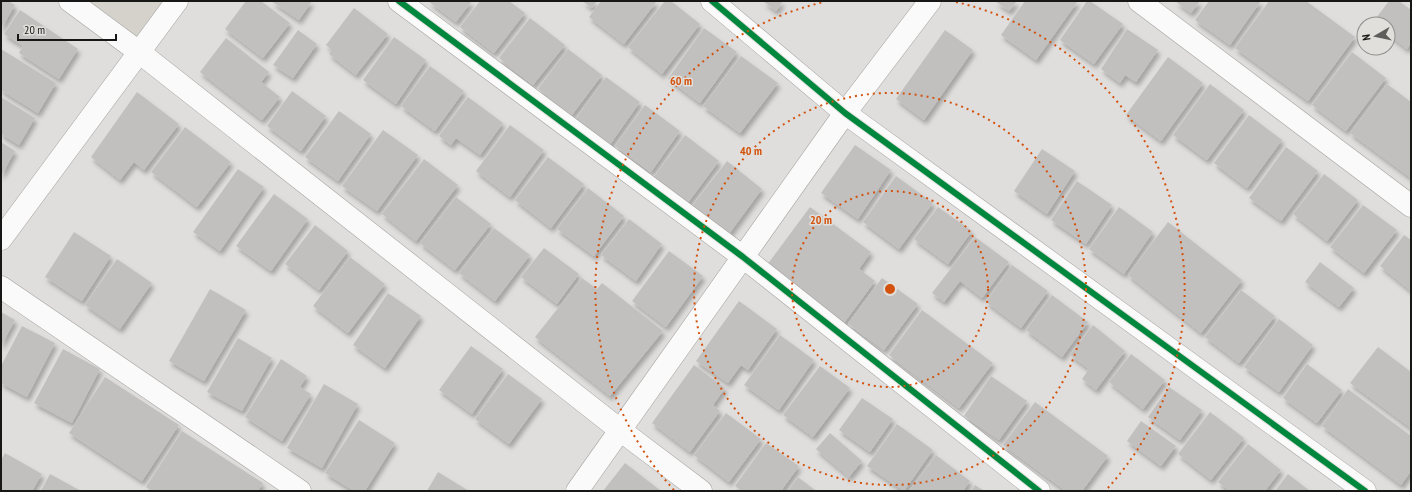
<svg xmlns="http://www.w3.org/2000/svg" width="1412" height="492" font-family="'PT Sans Narrow',sans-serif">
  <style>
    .built { fill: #d4d2ca }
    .building { fill: #c2c0bf; filter: url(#shadow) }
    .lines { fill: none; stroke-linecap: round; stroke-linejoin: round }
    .minor-casing { stroke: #a2a2a0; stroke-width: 23 }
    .minor { stroke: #fafafa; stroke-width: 22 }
    .cycleway-casing { stroke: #e1dfdb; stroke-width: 8 }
    .cycleway { stroke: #00873e; stroke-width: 6 }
    .ring { fill: none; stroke: #d3520d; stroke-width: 2; stroke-dasharray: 2 4 }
    .centre { fill: #d3520d; stroke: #e1dfdb; stroke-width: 2 }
    .ring-label { font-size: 12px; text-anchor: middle; font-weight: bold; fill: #d3520d; stroke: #e1dfdb; stroke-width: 3; stroke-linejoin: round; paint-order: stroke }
  </style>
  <defs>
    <filter id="shadow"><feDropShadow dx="2.5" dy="4.5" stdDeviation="2" flood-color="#0004"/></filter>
  </defs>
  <rect width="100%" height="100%" fill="#e0dedc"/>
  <!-- built -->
  <polygon class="built" points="70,1 176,1 139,52"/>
  <!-- building -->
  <g class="building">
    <polygon points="1,1 8,1 15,5 1,29"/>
    <polygon points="246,1 261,1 290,23 263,58 225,29"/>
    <polygon points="271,1 312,1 299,20"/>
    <polygon points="428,1 472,1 456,22"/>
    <polygon points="480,1 509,1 525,13 494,53 460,27"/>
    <polygon points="582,1 597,1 592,8"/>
    <polygon points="601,1 657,1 624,44 589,17"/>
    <polygon points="665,1 671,1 700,24 662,74 628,47"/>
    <polygon points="763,1 783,1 776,11"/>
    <polygon points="995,1 1017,1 1009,11"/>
    <polygon points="1025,1 1078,1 1036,60 1001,35"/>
    <polygon points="1087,1 1090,1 1123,24 1094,64 1060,40"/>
    <polygon points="1175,1 1200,1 1191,13"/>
    <polygon points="1209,1 1261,1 1230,45 1195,20"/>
    <polygon points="1269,1 1306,1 1355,37 1308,101 1235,48"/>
    <polygon points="1389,1 1399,1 1411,10 1411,43 1407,49 1388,34 1388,24 1373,22"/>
    <polygon points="354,8 388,34 356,75 329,54 332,50 326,45"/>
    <polygon points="20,10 78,49 59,79 19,53 23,46 4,34"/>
    <polygon points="530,18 565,45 533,85 499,58"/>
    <polygon points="704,28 737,52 700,103 668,79"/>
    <polygon points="1127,29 1158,50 1136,82 1125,75 1120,83 1101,69"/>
    <polygon points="298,30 317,44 293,78 273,65"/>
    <polygon points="945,30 973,50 924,120 896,99"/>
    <polygon points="394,37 426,60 396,104 363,80"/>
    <polygon points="226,38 269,72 261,82 280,97 262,120 200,72"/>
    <polygon points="1,49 56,83 38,113 1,90"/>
    <polygon points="568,49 602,75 572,115 538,89"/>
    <polygon points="1352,52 1386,78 1346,131 1312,105"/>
    <polygon points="741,56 778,83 740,133 703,106"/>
    <polygon points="1168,57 1203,83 1161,141 1126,115"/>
    <polygon points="430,66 464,91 435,131 401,106"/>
    <polygon points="606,77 640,102 609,146 574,121"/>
    <polygon points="1210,84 1244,110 1207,160 1173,135"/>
    <polygon points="1387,84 1411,102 1411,178 1350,133"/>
    <polygon points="292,91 326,116 301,151 267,126"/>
    <polygon points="137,92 179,124 144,170 134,162 120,180 91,157"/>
    <polygon points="1,97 35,118 19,145 1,134"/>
    <polygon points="468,97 503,123 480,155 456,138 451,145 439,136"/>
    <polygon points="645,105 680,131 651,172 615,146"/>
    <polygon points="339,111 371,134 338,181 305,157"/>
    <polygon points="1249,115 1282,140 1247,188 1214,163"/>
    <polygon points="510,125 544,150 510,197 476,171"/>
    <polygon points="185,127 231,162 197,207 151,172"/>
    <polygon points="383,130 418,155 377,211 342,186"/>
    <polygon points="685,135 719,161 687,204 653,178"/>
    <polygon points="1,142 15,151 1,176"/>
    <polygon points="855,145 891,170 858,219 821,193"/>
    <polygon points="1286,147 1318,171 1281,221 1249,198"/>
    <polygon points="1042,149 1075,171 1047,214 1014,191"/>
    <polygon points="548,157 584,184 551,228 515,200"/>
    <polygon points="424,159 458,185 416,241 382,214"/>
    <polygon points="727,161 762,189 729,234 692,206"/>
    <polygon points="238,169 264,187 220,251 193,232"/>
    <polygon points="1324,174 1358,200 1327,241 1293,214"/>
    <polygon points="896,176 933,203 899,249 863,222"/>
    <polygon points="1077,181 1112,205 1086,244 1051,220"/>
    <polygon points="588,188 624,216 594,256 557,229"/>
    <polygon points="274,194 308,219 271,271 236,246"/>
    <polygon points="456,197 491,224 455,270 420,243"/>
    <polygon points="1363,205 1397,230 1364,273 1330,247"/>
    <polygon points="810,207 871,252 859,269 875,281 844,323 767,265"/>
    <polygon points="938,207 972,231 948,264 914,239"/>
    <polygon points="1119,207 1153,232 1124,274 1089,249"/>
    <polygon points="629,219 662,244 636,281 601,255"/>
    <polygon points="1168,222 1242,280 1201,333 1128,275"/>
    <polygon points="315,225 348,251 319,290 285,264"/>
    <polygon points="494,228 530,255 495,301 459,273"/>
    <polygon points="74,232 111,256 82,301 45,277"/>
    <polygon points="1404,235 1411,240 1411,291 1380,266"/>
    <polygon points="975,237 1009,262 982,298 960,281 944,302 932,293"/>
    <polygon points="544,248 579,274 557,304 521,277"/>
    <polygon points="669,251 703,276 666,327 632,301"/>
    <polygon points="350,257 385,284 348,333 313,306"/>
    <polygon points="117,259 152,283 120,329 85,305"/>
    <polygon points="1320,262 1354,288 1339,307 1305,282"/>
    <polygon points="1012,265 1048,291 1021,328 986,302"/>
    <polygon points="582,278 597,289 602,283 663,331 610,396 535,337"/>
    <polygon points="882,278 918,304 884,350 848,324"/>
    <polygon points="210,289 246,310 204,381 169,361"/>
    <polygon points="1241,290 1275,316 1239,363 1205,337"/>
    <polygon points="388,293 421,316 385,368 353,345"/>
    <polygon points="1052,295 1088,322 1062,357 1026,330"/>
    <polygon points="739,301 777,329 748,370 741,365 728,383 696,361"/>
    <polygon points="922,310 993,363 959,408 889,355"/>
    <polygon points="1,312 15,320 1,346"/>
    <polygon points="1279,319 1313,345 1279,392 1244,367"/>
    <polygon points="1093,325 1125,351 1096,390 1082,379 1089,369 1070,355"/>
    <polygon points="22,326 55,343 27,397 1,383 1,366"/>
    <polygon points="780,335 814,360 779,410 744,385"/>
    <polygon points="238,338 272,358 242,411 207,392"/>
    <polygon points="471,346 503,369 472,414 439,390"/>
    <polygon points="1378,347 1411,372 1411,428 1350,383"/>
    <polygon points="63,349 100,369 72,423 34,403"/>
    <polygon points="1131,354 1165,380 1143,409 1109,382"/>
    <polygon points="281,359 307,376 300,387 311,394 282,441 245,417"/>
    <polygon points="1307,364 1342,390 1317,423 1283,398"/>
    <polygon points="694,365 725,388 713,405 720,411 690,452 652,423"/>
    <polygon points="820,366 850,388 813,437 783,415"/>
    <polygon points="508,374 542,399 509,444 475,419"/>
    <polygon points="991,376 1027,401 999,440 964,416"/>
    <polygon points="105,377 179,425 142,481 69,433"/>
    <polygon points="324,384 358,404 322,468 287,448"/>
    <polygon points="1169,387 1202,410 1180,440 1148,417"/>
    <polygon points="1348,389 1411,436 1411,471 1401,485 1322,426"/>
    <polygon points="862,398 893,419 870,452 839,430"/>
    <polygon points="1035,402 1108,456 1082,491 1066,491 1003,445"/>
    <polygon points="1210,412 1244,438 1211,480 1178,454"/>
    <polygon points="726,413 761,439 729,482 694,455"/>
    <polygon points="359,420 395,443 365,491 354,491 325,473"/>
    <polygon points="1141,421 1176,446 1161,466 1127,441"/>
    <polygon points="897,424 933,450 904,491 867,466"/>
    <polygon points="182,431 263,483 258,491 152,491 146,487"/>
    <polygon points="830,433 862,461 849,477 816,449"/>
    <polygon points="766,443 799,466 781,491 742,491 735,486"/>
    <polygon points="1248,444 1281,470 1265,491 1230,491 1218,482"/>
    <polygon points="5,453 42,474 32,491 1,491 1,460"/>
    <polygon points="936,455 970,481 963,491 909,491"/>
    <polygon points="625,463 661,491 603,491"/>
    <polygon points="438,472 469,491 427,491"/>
    <polygon points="50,474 81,491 41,491"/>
    <polygon points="1288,474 1310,491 1275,491"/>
    <polygon points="798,477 816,491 788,491"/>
    <polygon points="975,485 984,491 971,491"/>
  </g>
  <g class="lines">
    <defs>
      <g id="minor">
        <polyline points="70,1 139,52 620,430 701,491"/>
        <polyline points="399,1 743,257 1039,491"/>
        <polyline points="712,1 845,113 1365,491"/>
        <polyline points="1139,1 1411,206"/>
        <polyline points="1,239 177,1"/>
        <polyline points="1,287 300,491"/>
        <polyline points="577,491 845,113 930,1"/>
      </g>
    </defs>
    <!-- minor casing -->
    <use href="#minor" class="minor-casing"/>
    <!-- minor -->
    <use href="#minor" class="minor"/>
    <defs>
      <g id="cycleway">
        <polyline points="399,1 743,257 1039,491"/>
        <polyline points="712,1 845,113 1365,491"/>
      </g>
    </defs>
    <!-- cycleway casing -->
    <use href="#cycleway" class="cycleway-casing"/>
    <!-- cycleway -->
    <use href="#cycleway" class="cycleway"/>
  </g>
  <!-- distance rings -->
  <g class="ring">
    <circle cx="890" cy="289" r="98"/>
    <circle cx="890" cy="289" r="196"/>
    <path d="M674 490A295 295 0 0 1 824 2M956 2A295 295 0 0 1 1106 490"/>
  </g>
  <circle cx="890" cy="289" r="6" class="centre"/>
  <g class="ring-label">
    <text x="681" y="85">60 m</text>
    <text x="751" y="155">40 m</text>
    <text x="821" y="224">20 m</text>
  </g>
  <!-- border -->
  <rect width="1412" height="492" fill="none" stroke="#171715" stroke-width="4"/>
  <!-- north arrow -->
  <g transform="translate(1376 36) rotate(261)"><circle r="19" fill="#e1dfdb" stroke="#908f8c"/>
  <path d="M0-3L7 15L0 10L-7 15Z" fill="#5d5d5b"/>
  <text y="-6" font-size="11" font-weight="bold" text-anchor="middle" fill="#171715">N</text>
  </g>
  <!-- scale -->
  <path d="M18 34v6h98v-6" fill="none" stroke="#171715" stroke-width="2"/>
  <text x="24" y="34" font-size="12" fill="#171715" stroke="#e1dfdb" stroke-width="3" paint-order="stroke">20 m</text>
</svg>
